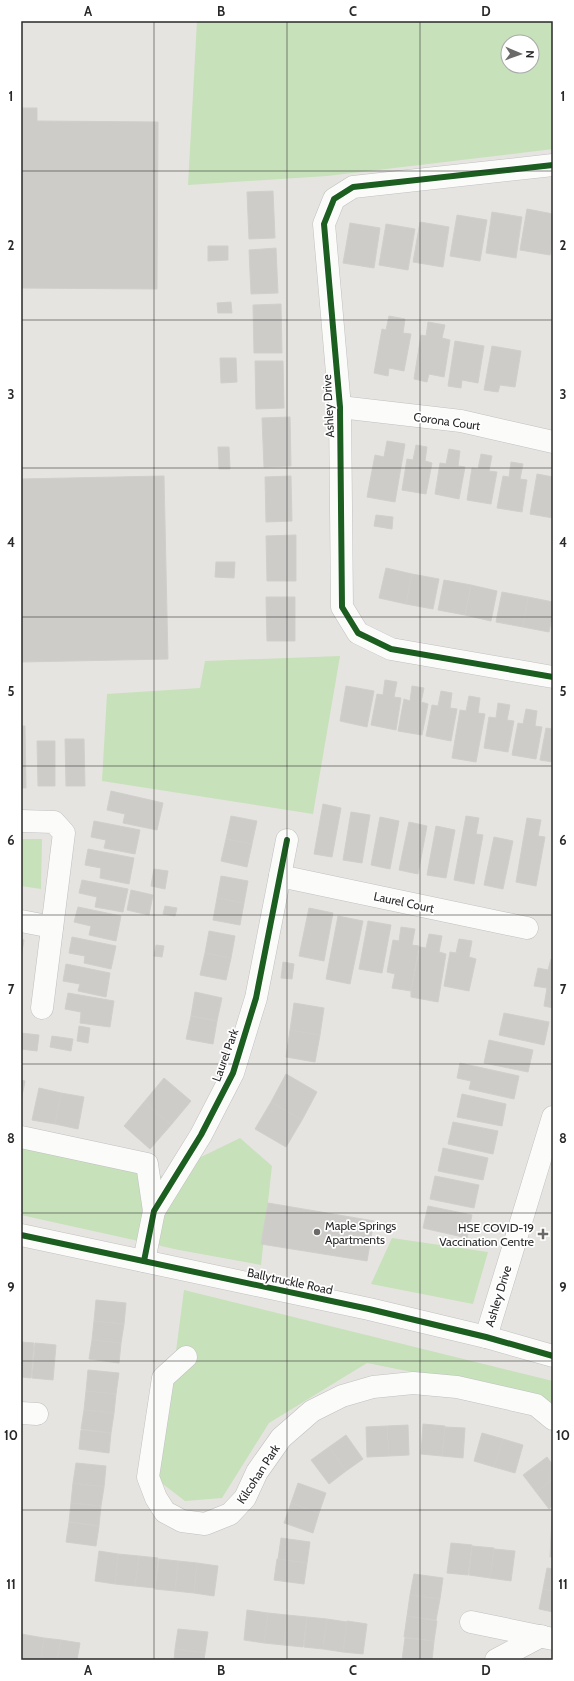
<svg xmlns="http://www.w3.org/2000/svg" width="574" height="1681" font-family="Cabin,sans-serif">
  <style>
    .green { fill: #c7e1ba; fill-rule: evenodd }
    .building { fill: #ceccc9; stroke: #d1cfcb }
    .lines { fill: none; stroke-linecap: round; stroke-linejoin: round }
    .minor-casing { stroke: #c0c0c1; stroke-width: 23 }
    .minor { stroke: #fbfbfa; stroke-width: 22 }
    .cycleway-casing { stroke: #fff; stroke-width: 8 }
    .cycleway { stroke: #1b5e20; stroke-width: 6 }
    .grid { fill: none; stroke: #292929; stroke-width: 1; stroke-opacity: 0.55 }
    .poi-dot { fill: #6b6a69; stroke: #fff; stroke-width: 1.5 }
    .labels { text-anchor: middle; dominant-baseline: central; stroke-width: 3.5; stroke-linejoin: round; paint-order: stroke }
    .street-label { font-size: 12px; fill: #292929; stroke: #fff }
    .poi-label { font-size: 12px; fill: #292929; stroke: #fff; text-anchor: start }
    .neatline { fill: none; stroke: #292929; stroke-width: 1.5 }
    .grid-label { font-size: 13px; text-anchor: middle; font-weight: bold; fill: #292929 }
  </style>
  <rect width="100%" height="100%" fill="#e6e4e0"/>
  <!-- green -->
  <g class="green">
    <path d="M197 21H553V149L327 176 188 185ZM508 42H532V66H508Z"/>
    <polygon points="340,656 313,814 102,781 107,694 200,688 205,661"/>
    <polygon points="21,839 42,839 41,889 21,886"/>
    <polygon points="240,1138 272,1166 261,1265 179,1250 21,1215 21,1147 162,1176"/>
    <polygon points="392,1238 488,1252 473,1304 371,1284"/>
    <polygon points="184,1290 553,1381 553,1405 542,1398 367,1363 269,1423 222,1498 185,1501 159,1481"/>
  </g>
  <!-- building -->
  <g class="building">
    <polygon points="21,108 37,108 37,121 158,122 157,289 21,288"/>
    <polygon points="273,191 275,238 249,239 247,192"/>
    <polygon points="527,209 553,214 553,240 550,255 520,250"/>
    <polygon points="492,212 522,217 516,258 486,253"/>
    <polygon points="457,215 487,220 480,261 450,256"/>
    <polygon points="420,222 449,227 443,267 413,262"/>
    <polygon points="350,223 380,228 374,268 343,263"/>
    <polygon points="386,224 415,229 408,270 379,265"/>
    <polygon points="208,246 228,246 228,260 208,261"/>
    <polygon points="276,248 278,293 251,294 249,250"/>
    <polygon points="231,302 232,313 218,313 217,303"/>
    <polygon points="281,304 282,353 254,353 253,305"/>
    <polygon points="389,316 405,319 403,333 411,334 404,371 389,368 388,376 374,373 382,329 386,330"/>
    <polygon points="428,322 445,325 442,338 450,340 444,377 429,374 427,382 414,379 421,335 426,336"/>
    <polygon points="455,341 484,346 478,383 462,380 461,388 448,386"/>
    <polygon points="492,346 521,351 515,387 500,385 498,392 484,390"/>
    <polygon points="220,358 236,358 237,382 221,383"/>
    <polygon points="255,361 283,361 284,408 256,409"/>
    <polygon points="290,417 291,466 264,467 262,418"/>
    <polygon points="387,441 405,444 395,502 367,497 375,455 384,457"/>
    <polygon points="416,445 427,447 425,461 432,463 426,494 402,490 407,459 413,460"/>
    <polygon points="218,447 229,447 230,469 219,469"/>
    <polygon points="449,449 460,451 458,466 465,467 459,499 435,494 440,463 446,464"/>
    <polygon points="481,454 492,456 489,471 497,472 491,504 467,500 472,468 478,469"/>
    <polygon points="511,462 523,464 520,479 527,480 522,512 497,508 503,476 509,477"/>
    <polygon points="537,474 553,477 553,518 530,514"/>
    <polygon points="164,476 168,659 21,662 21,479"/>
    <polygon points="291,476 292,521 266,522 265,477"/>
    <polygon points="376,515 393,517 392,529 374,526"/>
    <polygon points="296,535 296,581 267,581 266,536"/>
    <polygon points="216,562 235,562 234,578 215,577"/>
    <polygon points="386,568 412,574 406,604 379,598"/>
    <polygon points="412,574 439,579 433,609 406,604"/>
    <polygon points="444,580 471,585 465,615 438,610"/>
    <polygon points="471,585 497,591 491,621 465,615"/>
    <polygon points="502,592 528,597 523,627 496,622"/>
    <polygon points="266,597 295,597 295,641 267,641"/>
    <polygon points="528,597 553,602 553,613 549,632 523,627"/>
    <polygon points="385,680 397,682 394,697 401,698 396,730 371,725 377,694 383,695"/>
    <polygon points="346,686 374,691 367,727 340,721"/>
    <polygon points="412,686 424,688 421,702 428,704 422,735 398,731 404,699 410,701"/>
    <polygon points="441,691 452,693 450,708 457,709 451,741 426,736 432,705 438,706"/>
    <polygon points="469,696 480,698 478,713 485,714 476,762 452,758 460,710 466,711"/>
    <polygon points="498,703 510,705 507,720 514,721 508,752 484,748 489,717 496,718"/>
    <polygon points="526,709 537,711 535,726 542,727 536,759 512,755 518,723 523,724"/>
    <polygon points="553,723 553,762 540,760 546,728 552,729"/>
    <polygon points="21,726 25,726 26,788 21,788"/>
    <polygon points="65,739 84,739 85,786 66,786"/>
    <polygon points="37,741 55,741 55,786 38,786"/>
    <polygon points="111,791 163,803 157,830 123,823 125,814 107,810"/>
    <polygon points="323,804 341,808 332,857 314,854"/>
    <polygon points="351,812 370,815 362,863 343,860"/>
    <polygon points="231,816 257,821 252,844 226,839"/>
    <polygon points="466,816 479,818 476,834 483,835 474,884 454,880"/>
    <polygon points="380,817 399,821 390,869 371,865"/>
    <polygon points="527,818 541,820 538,836 545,837 536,886 516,882"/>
    <polygon points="94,821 140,830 135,854 104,848 106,840 91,837"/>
    <polygon points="409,822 427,826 418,874 399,870"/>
    <polygon points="436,826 455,830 446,878 427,875"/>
    <polygon points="494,837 513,841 503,889 484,885"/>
    <polygon points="226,839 252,844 247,867 221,861"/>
    <polygon points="88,849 134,858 129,884 100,878 101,868 85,865"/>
    <polygon points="154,869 168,871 165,889 151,886"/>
    <polygon points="221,876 248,881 244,903 217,898"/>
    <polygon points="82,880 128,889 123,912 95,907 97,897 79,893"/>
    <polygon points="131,890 153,895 149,915 127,910"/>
    <polygon points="217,898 244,903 240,925 213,920"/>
    <polygon points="165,906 177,908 175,916 163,914"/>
    <polygon points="78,907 121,916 116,941 89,935 91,926 74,922"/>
    <polygon points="309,908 333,913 324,961 299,956"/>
    <polygon points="338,916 363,921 350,984 326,979"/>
    <polygon points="368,921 391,925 382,973 359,969"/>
    <polygon points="401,927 415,929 412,945 419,946 411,991 392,988 395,974 387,972 393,940 399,941"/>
    <polygon points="209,931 235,936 231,958 205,953"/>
    <polygon points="429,934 442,936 439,952 446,954 438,1002 411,997 411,991 420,947 426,948"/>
    <polygon points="72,937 116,946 111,969 84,963 85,956 69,953"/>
    <polygon points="21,939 24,940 21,957"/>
    <polygon points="459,939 472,941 469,957 476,959 469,991 444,986 450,952 456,953"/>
    <polygon points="156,945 164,946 162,957 154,956"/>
    <polygon points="205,953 231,958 226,980 200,975"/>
    <polygon points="551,959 553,959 553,1008 544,1006 547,988 534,986 538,968 548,970"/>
    <polygon points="283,962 294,964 292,979 281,978"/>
    <polygon points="66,964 110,973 106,997 78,991 80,984 63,981"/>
    <polygon points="195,992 222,998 217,1021 191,1016"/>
    <polygon points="68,993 114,1001 110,1027 80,1023 81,1012 65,1009"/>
    <polygon points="294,1003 324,1008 320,1035 290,1030"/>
    <polygon points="504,1013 549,1022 544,1045 499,1035"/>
    <polygon points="191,1016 217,1021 213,1044 186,1039"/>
    <polygon points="79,1026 90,1028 88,1043 77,1041"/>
    <polygon points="290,1030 320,1035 315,1062 286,1057"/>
    <polygon points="21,1033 39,1035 37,1051 21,1049"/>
    <polygon points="52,1036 73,1039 71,1051 50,1047"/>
    <polygon points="489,1040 533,1050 528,1072 484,1063"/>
    <polygon points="460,1063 519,1076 514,1099 469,1089 471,1081 457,1078"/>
    <polygon points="286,1074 317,1092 302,1120 271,1102"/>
    <polygon points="164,1078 191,1101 171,1125 144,1102"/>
    <polygon points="21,1080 25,1081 21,1101"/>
    <polygon points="39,1088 61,1093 55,1124 32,1120"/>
    <polygon points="61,1093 84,1097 78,1129 55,1124"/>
    <polygon points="462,1094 506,1104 502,1126 457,1117"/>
    <polygon points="144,1102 171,1125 150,1149 124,1126"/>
    <polygon points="271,1102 302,1120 286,1147 255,1129"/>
    <polygon points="453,1122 498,1131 493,1154 448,1144"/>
    <polygon points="443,1148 488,1158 483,1180 438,1171"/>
    <polygon points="435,1176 479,1185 474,1208 430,1199"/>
    <polygon points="268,1203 374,1221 367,1261 261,1244"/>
    <polygon points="428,1206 472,1215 467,1238 423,1228"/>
    <polygon points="96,1300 126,1303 124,1324 94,1321"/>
    <polygon points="94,1321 124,1324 121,1343 92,1340"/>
    <polygon points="92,1340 121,1343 119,1363 89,1359"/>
    <polygon points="21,1342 34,1343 31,1378 21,1377"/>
    <polygon points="35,1343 56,1345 53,1380 32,1378"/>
    <polygon points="88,1370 119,1373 116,1394 86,1391"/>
    <polygon points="86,1391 116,1394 114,1413 84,1410"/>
    <polygon points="84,1410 114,1413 111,1433 81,1429"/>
    <polygon points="423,1424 445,1426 442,1456 421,1454"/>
    <polygon points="408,1425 409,1455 389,1456 387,1426"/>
    <polygon points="387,1426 389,1456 367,1457 366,1427"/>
    <polygon points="445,1427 465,1428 463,1458 442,1456"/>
    <polygon points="81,1430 111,1433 109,1453 79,1449"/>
    <polygon points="482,1433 503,1439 494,1467 474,1461"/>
    <polygon points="346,1435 363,1459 346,1471 329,1447"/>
    <polygon points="503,1439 523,1445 515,1473 494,1467"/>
    <polygon points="329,1447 346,1471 329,1484 311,1460"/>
    <polygon points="547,1457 553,1465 553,1479 536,1492 523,1475"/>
    <polygon points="76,1463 106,1466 104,1487 73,1483"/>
    <polygon points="553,1479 553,1505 549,1509 536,1492"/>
    <polygon points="73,1483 104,1487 101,1506 71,1503"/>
    <polygon points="298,1483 326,1493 319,1513 291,1503"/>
    <polygon points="71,1503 101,1506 99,1526 69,1522"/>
    <polygon points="291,1503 319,1513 313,1533 284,1523"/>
    <polygon points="552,1515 553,1515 553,1536 551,1536"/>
    <polygon points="69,1522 99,1526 96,1546 66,1542"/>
    <polygon points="551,1536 553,1536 553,1557 550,1557"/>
    <polygon points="281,1538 310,1542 307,1563 278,1559"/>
    <polygon points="451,1543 472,1545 468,1575 447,1573"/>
    <polygon points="472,1546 494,1548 490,1578 469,1575"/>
    <polygon points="494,1549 515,1551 511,1581 490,1578"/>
    <polygon points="99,1551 118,1554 115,1584 95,1581"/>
    <polygon points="118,1554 139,1556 135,1586 115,1584"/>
    <polygon points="139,1556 158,1558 155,1588 135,1586"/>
    <polygon points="159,1559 178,1561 175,1591 155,1589"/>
    <polygon points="277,1559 307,1563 304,1584 274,1580"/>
    <polygon points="178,1561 197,1563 194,1593 175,1591"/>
    <polygon points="197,1563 218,1566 214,1596 194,1593"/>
    <polygon points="547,1568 553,1569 553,1591 543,1589"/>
    <polygon points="414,1574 443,1578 440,1599 410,1595"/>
    <polygon points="543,1589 553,1591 553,1612 539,1609"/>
    <polygon points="410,1595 440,1599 436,1620 407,1616"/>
    <polygon points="247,1610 268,1613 264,1643 244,1640"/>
    <polygon points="268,1613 287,1615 284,1645 264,1643"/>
    <polygon points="287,1615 307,1617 303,1647 284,1645"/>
    <polygon points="407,1616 437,1621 434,1641 404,1637"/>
    <polygon points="307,1617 327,1619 323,1649 304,1647"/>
    <polygon points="327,1619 347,1622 343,1652 323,1649"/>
    <polygon points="347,1621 367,1624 363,1654 343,1652"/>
    <polygon points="178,1629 208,1632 205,1653 175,1649"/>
    <polygon points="21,1634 44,1638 41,1660 21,1660"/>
    <polygon points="44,1638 61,1640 57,1660 41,1660"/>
    <polygon points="405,1638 434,1641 432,1660 402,1660"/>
    <polygon points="61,1640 80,1643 77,1660 57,1660"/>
    <polygon points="175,1649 205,1653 204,1660 174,1660"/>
  </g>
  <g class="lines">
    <defs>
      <g id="minor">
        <polyline points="553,165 353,187 334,199 324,224 340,407 342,607 358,633 391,649 553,677"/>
        <polyline points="340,407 461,421 553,442"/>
        <polyline points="21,821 54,822 64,833 42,1008"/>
        <polyline points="280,876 527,928"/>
        <polyline points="21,921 52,927"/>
        <polyline points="21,1137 147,1164 154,1211"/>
        <polyline points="21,1235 369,1309 486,1337 553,1356"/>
        <polyline points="144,1261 154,1211 201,1135 233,1073 256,998 287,840"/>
        <polyline points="486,1337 553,1117"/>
        <polyline points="186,1357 163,1378 148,1477 156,1498 165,1512 182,1521 205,1524 230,1514 245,1498 257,1472 281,1438 312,1411 342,1396 373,1387 413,1383 457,1387 536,1405 553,1419"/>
        <polyline points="21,1413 37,1414"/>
        <polyline points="471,1622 553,1639"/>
        <polyline points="496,1660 541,1636"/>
      </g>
    </defs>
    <!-- minor casing -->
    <use href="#minor" class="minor-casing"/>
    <!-- minor -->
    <use href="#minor" class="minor"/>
    <defs>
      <g id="cycleway">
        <polyline points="553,165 353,187 334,199 324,224 340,407 342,607 358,633 391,649 553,677"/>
        <polyline points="21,1235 369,1309 486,1337 553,1356"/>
        <polyline points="144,1261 154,1211 201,1135 233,1073 256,998 287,840"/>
      </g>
    </defs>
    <!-- cycleway casing -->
    <use href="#cycleway" class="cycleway-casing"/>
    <!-- cycleway -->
    <use href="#cycleway" class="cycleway"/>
  </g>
  <!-- grid -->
  <path class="grid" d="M154 21V1660M287 21V1660M420 21V1660M21 171H553M21 320H553M21 468H553M21 617H553M21 766H553M21 915H553M21 1064H553M21 1213H553M21 1361H553M21 1510H553"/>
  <!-- markers -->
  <g class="poi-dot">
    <circle cx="317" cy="1232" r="4"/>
    <path d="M541 1228h4v4h4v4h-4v4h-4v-4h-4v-4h4z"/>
  </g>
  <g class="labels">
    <!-- street labels -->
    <g class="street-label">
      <text transform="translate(328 406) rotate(-93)">Ashley Drive</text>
      <text transform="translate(447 421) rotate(8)">Corona Court</text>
      <text transform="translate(404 902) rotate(12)">Laurel Court</text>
      <text transform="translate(225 1055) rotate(-70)">Laurel Park</text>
      <text transform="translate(290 1281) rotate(12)">Ballytruckle Road</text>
      <text transform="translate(498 1296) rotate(-73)">Ashley Drive</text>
      <text transform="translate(258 1474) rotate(-57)">Kilcohan Park</text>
    </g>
    <!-- poi labels -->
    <g class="poi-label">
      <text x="325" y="1225">Maple Springs<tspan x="325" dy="14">Apartments</tspan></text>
      <text x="534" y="1227" text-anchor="end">HSE COVID-19<tspan x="534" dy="14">Vaccination Centre</tspan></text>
    </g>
  </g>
  <!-- border -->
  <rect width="574" height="1681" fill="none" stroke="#ffffff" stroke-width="44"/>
  <!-- north arrow -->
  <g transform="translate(520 54) rotate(92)"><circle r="19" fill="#ffffff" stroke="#a9a9a9"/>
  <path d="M0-3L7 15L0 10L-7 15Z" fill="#6b6a69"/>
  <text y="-6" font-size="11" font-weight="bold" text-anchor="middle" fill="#292929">N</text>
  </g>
  <rect x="22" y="22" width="530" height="1637" class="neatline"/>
  <g class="grid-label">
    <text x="88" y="16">A</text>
    <text x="221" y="16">B</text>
    <text x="353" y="16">C</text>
    <text x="486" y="16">D</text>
    <text x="11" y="101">1</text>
    <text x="563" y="101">1</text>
    <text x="11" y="250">2</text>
    <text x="563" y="250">2</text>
    <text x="11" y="399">3</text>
    <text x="563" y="399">3</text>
    <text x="11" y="547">4</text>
    <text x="563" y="547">4</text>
    <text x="11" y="696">5</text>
    <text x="563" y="696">5</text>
    <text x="11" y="845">6</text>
    <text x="563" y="845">6</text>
    <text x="11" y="994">7</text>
    <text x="563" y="994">7</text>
    <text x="11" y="1143">8</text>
    <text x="563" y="1143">8</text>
    <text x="11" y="1292">9</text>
    <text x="563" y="1292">9</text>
    <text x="11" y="1440">10</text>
    <text x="563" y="1440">10</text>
    <text x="11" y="1589">11</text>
    <text x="563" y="1589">11</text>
    <text x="88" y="1675">A</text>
    <text x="221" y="1675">B</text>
    <text x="353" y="1675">C</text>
    <text x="486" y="1675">D</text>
  </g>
</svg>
